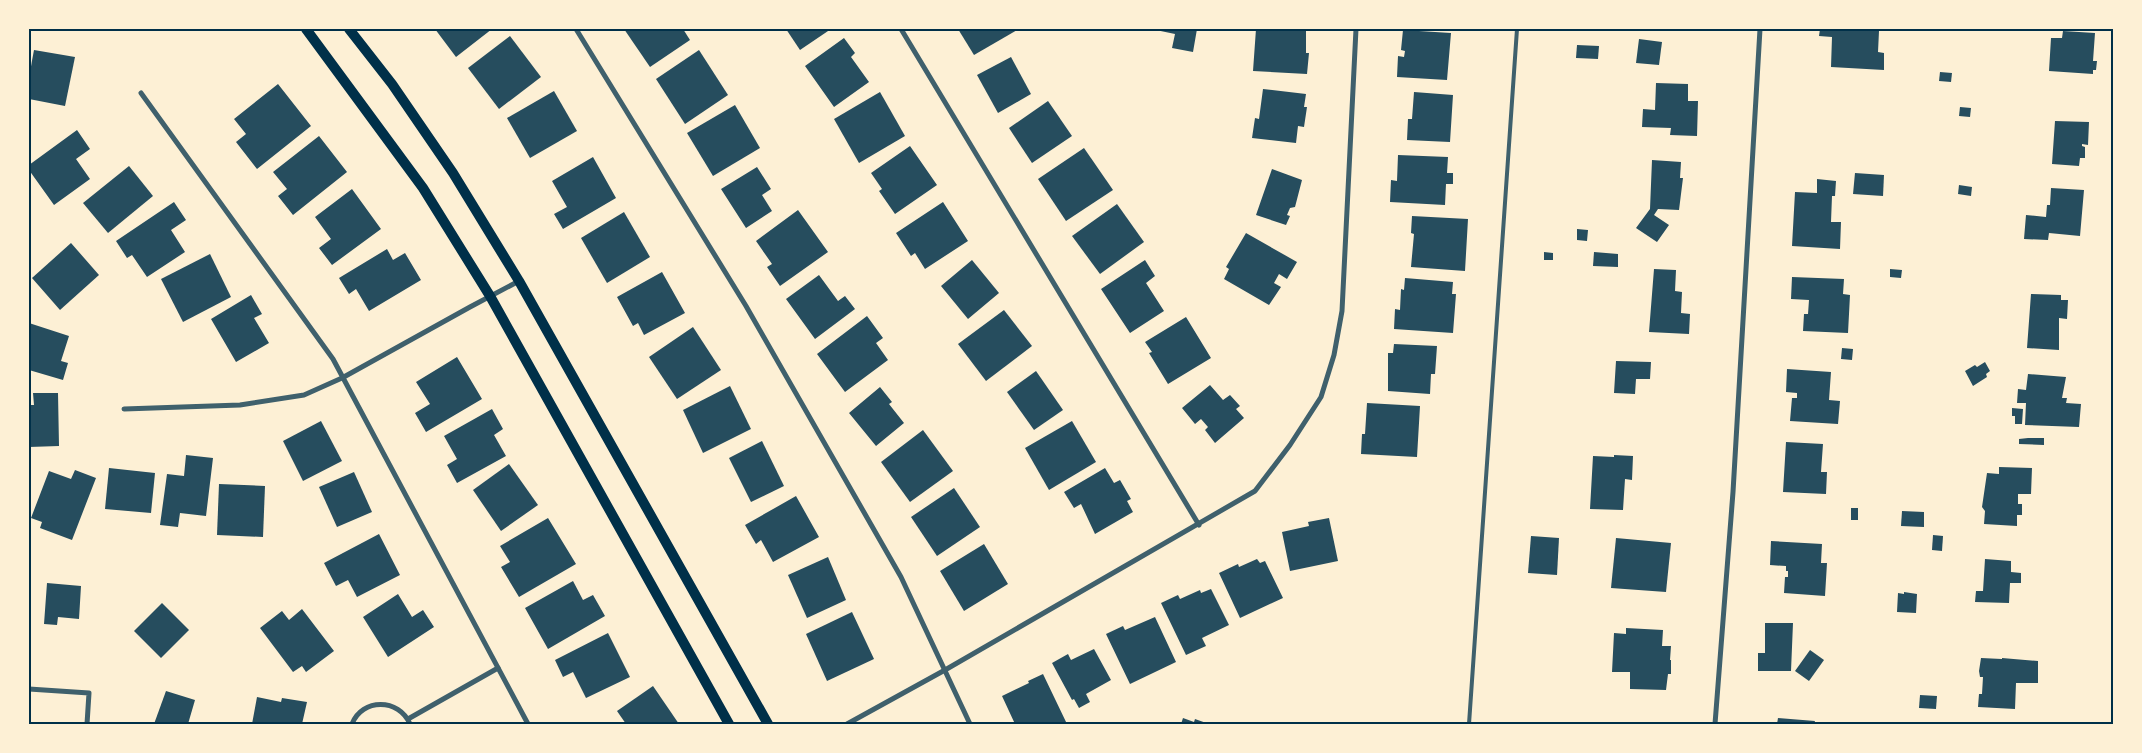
<svg xmlns="http://www.w3.org/2000/svg" width="2142" height="753" font-family="Cabin,sans-serif">
  <style>
    .building { fill: #264d5e }
    .lines { fill: none; stroke-linecap: round; stroke-linejoin: round }
    .service { stroke: #3f606c; stroke-width: 4 }
    .minor { stroke: #3f606c; stroke-width: 5 }
    .secondary { stroke: #003049; stroke-width: 10 }
    .neatline { fill: none; stroke: #003049; stroke-width: 2 }
  </style>
  <rect width="100%" height="100%" fill="#fdf0d5"/>
  <!-- building -->
  <g class="building">
    <polygon points="435,29 492,29 456,57"/>
    <polygon points="624,29 683,29 690,40 650,67"/>
    <polygon points="786,29 831,29 800,50"/>
    <polygon points="958,29 1019,29 974,55"/>
    <polygon points="1151,29 1197,29 1193,52 1172,48 1175,34"/>
    <polygon points="1256,29 1306,29 1306,53 1309,53 1307,74 1253,71"/>
    <polygon points="1820,29 1879,31 1878,52 1884,53 1884,70 1831,67 1832,37 1819,36"/>
    <polygon points="1403,30 1451,33 1447,80 1397,77 1398,56 1404,57 1405,51 1401,50"/>
    <polygon points="2063,31 2095,33 2093,61 2097,61 2096,70 2093,70 2093,74 2049,71 2051,38 2062,38"/>
    <polygon points="510,36 541,77 499,109 468,68"/>
    <polygon points="844,38 855,53 851,57 869,82 834,107 805,66"/>
    <polygon points="1639,39 1662,42 1659,65 1636,63"/>
    <polygon points="1577,45 1599,46 1598,59 1576,58"/>
    <polygon points="34,50 75,57 65,106 29,99 29,77"/>
    <polygon points="699,50 728,95 685,124 656,79"/>
    <polygon points="1011,57 1031,94 998,113 977,75"/>
    <polygon points="1940,72 1952,73 1951,82 1939,81"/>
    <polygon points="1656,83 1688,84 1688,101 1698,101 1697,136 1670,135 1671,128 1642,127 1643,109 1655,110"/>
    <polygon points="278,84 311,126 257,169 236,142 246,134 234,119"/>
    <polygon points="1263,89 1306,94 1304,107 1307,107 1304,127 1298,126 1296,143 1252,138 1255,118 1259,119"/>
    <polygon points="554,91 577,131 530,158 507,118"/>
    <polygon points="880,92 905,136 859,163 834,119"/>
    <polygon points="1414,92 1453,95 1450,142 1407,140 1408,119 1412,119"/>
    <polygon points="1048,101 1072,136 1032,163 1009,128"/>
    <polygon points="735,105 760,148 713,176 687,133"/>
    <polygon points="1960,107 1971,108 1970,117 1959,116"/>
    <polygon points="2055,121 2089,122 2088,145 2082,144 2082,146 2085,147 2085,158 2080,158 2079,166 2052,164"/>
    <polygon points="77,130 90,149 76,159 90,179 54,205 29,170 29,165"/>
    <polygon points="319,136 347,172 293,215 278,196 287,189 273,172"/>
    <polygon points="910,146 937,185 895,214 879,191 882,189 871,173"/>
    <polygon points="1084,148 1113,190 1066,221 1038,179"/>
    <polygon points="1398,155 1448,157 1447,173 1453,173 1453,184 1446,184 1445,205 1390,202 1391,180 1397,181"/>
    <polygon points="593,157 616,198 563,229 554,214 567,207 552,181"/>
    <polygon points="1652,160 1681,162 1680,178 1683,178 1679,210 1658,209 1654,215 1669,225 1657,242 1636,228 1650,209"/>
    <polygon points="129,166 153,196 108,233 83,203"/>
    <polygon points="757,167 771,189 762,195 772,211 746,228 721,189"/>
    <polygon points="1272,169 1302,180 1295,207 1290,208 1287,215 1290,216 1286,225 1256,215"/>
    <polygon points="1855,173 1884,175 1883,196 1853,194"/>
    <polygon points="1817,179 1836,181 1835,196 1832,196 1831,222 1841,222 1840,249 1792,246 1795,192 1817,193"/>
    <polygon points="1959,185 1972,187 1971,196 1958,194"/>
    <polygon points="2051,188 2084,190 2080,236 2049,233 2048,240 2024,239 2026,215 2046,217 2047,205 2050,205"/>
    <polygon points="352,189 381,229 332,265 319,248 331,239 315,217"/>
    <polygon points="174,202 186,220 171,230 185,252 147,277 132,255 127,258 116,241"/>
    <polygon points="943,202 968,241 925,269 915,253 911,256 896,233"/>
    <polygon points="1117,204 1144,242 1100,274 1072,236"/>
    <polygon points="798,210 828,252 780,286 767,267 772,264 756,241"/>
    <polygon points="624,212 650,257 607,283 581,238"/>
    <polygon points="1412,216 1468,219 1465,271 1411,267 1414,234 1411,233"/>
    <polygon points="1577,229 1588,230 1587,241 1577,240"/>
    <polygon points="1246,233 1297,262 1287,279 1279,274 1274,283 1281,287 1269,305 1224,279 1229,269 1226,267"/>
    <polygon points="71,243 99,275 60,310 32,278"/>
    <polygon points="387,249 393,260 405,253 421,280 369,311 356,289 349,294 339,278"/>
    <polygon points="1544,252 1553,253 1553,260 1544,260"/>
    <polygon points="1594,252 1618,254 1618,267 1593,266"/>
    <polygon points="210,254 231,297 183,322 161,279"/>
    <polygon points="972,260 999,293 968,319 941,286"/>
    <polygon points="1145,260 1155,276 1146,283 1164,311 1130,333 1101,289"/>
    <polygon points="1654,269 1676,270 1675,291 1682,292 1681,313 1690,314 1689,334 1649,332"/>
    <polygon points="1890,269 1902,270 1901,278 1890,277"/>
    <polygon points="662,272 685,313 644,335 638,323 633,326 617,297"/>
    <polygon points="819,275 838,301 845,296 855,309 815,339 786,299"/>
    <polygon points="1792,277 1844,279 1843,294 1850,295 1848,333 1803,331 1804,314 1808,314 1809,300 1791,299"/>
    <polygon points="1405,278 1453,282 1452,294 1456,294 1453,333 1394,329 1395,309 1400,310 1401,289 1404,290"/>
    <polygon points="2031,294 2061,295 2061,300 2068,300 2067,319 2059,318 2059,350 2027,348"/>
    <polygon points="251,295 262,314 254,318 269,343 236,362 211,319"/>
    <polygon points="1004,310 1032,346 986,381 958,344"/>
    <polygon points="867,316 883,338 876,343 888,360 845,392 817,354"/>
    <polygon points="1186,317 1211,358 1168,384 1149,353 1152,352 1145,342"/>
    <polygon points="29,323 69,336 61,361 68,363 63,380 29,370"/>
    <polygon points="693,327 721,370 677,399 649,357"/>
    <polygon points="1394,344 1437,346 1435,374 1431,374 1430,394 1388,391 1388,353 1393,353"/>
    <polygon points="1842,348 1853,349 1852,360 1841,359"/>
    <polygon points="457,357 482,399 426,432 415,413 430,404 416,382"/>
    <polygon points="1616,361 1651,362 1650,379 1636,379 1635,394 1614,393"/>
    <polygon points="1985,362 1990,371 1986,374 1987,377 1973,386 1965,371 1975,365 1977,367"/>
    <polygon points="1787,369 1831,372 1829,400 1840,401 1838,424 1790,421 1792,398 1797,398 1797,393 1786,392"/>
    <polygon points="1036,371 1063,410 1034,430 1007,392"/>
    <polygon points="2028,374 2066,377 2062,398 2067,398 2066,403 2081,404 2079,427 2025,425 2026,403 2017,403 2018,389 2026,390"/>
    <polygon points="1210,385 1223,400 1230,395 1240,406 1236,409 1244,418 1215,443 1205,430 1208,427 1201,419 1195,424 1182,408"/>
    <polygon points="730,386 751,429 703,453 683,410"/>
    <polygon points="880,387 892,402 889,404 904,423 876,446 849,413"/>
    <polygon points="33,393 58,393 59,446 29,447 29,405 34,405"/>
    <polygon points="1367,403 1420,406 1417,457 1361,454 1362,434 1365,434"/>
    <polygon points="2012,408 2023,409 2022,424 2015,424 2015,416 2012,416"/>
    <polygon points="492,409 503,429 494,435 506,456 457,483 447,465 457,459 444,436"/>
    <polygon points="321,421 342,461 303,481 283,441"/>
    <polygon points="1072,421 1096,462 1049,490 1025,448"/>
    <polygon points="923,430 953,471 910,502 881,462"/>
    <polygon points="2028,438 2044,438 2044,445 2019,444 2019,439"/>
    <polygon points="762,441 784,486 751,502 729,458"/>
    <polygon points="1786,442 1823,444 1821,472 1827,472 1826,494 1783,492"/>
    <polygon points="186,455 213,458 206,516 180,513 178,527 160,525 167,474 184,476"/>
    <polygon points="1614,455 1633,456 1632,480 1625,479 1623,510 1590,509 1593,456 1614,457"/>
    <polygon points="509,464 538,505 501,531 473,490"/>
    <polygon points="1999,467 2032,468 2031,494 2018,494 2018,504 2022,504 2022,515 2017,515 2017,526 1984,524 1985,511 1982,507 1987,473 1999,474"/>
    <polygon points="109,468 155,473 151,513 105,509"/>
    <polygon points="1105,468 1114,483 1120,480 1131,499 1127,501 1133,512 1095,534 1081,504 1074,508 1064,492"/>
    <polygon points="75,470 96,478 72,540 40,528 42,522 31,518 49,471 71,479"/>
    <polygon points="354,472 372,512 337,527 319,487"/>
    <polygon points="219,484 265,486 263,537 217,535"/>
    <polygon points="954,488 980,527 937,556 911,517"/>
    <polygon points="796,496 819,537 773,562 761,540 756,544 745,525"/>
    <rect x="1851" y="508" width="7" height="12"/>
    <polygon points="1902,511 1924,512 1924,527 1901,526"/>
    <polygon points="548,518 576,564 519,597 501,567 510,562 500,546"/>
    <polygon points="1329,518 1338,561 1290,571 1282,532 1309,526 1308,522"/>
    <polygon points="379,534 400,575 357,597 348,580 336,586 324,563"/>
    <polygon points="1933,535 1943,536 1942,551 1932,550"/>
    <polygon points="1531,536 1559,538 1557,575 1528,573"/>
    <polygon points="1616,538 1671,543 1666,592 1611,588"/>
    <polygon points="1771,541 1822,544 1821,563 1827,563 1825,596 1784,593 1785,577 1788,577 1788,571 1786,571 1786,566 1770,565"/>
    <polygon points="984,544 1008,584 964,611 940,571"/>
    <polygon points="828,557 846,600 807,618 788,575"/>
    <polygon points="1257,559 1260,563 1265,561 1283,598 1240,618 1219,573 1238,564 1239,567"/>
    <polygon points="1985,559 2011,561 2011,572 2021,573 2021,583 2010,583 2009,603 1975,602 1976,591 1983,591"/>
    <polygon points="573,581 583,600 593,595 605,616 548,649 525,608"/>
    <polygon points="47,583 81,586 79,619 58,617 57,625 44,624"/>
    <polygon points="1211,589 1229,625 1202,638 1206,646 1186,655 1161,603 1178,595 1180,599 1200,590 1201,593"/>
    <polygon points="1904,592 1917,594 1916,613 1897,612 1898,593 1904,594"/>
    <polygon points="398,594 412,617 423,610 434,627 388,657 363,617"/>
    <polygon points="162,603 189,630 161,658 134,631"/>
    <polygon points="302,609 334,651 306,672 302,666 293,672 260,628 282,611 289,620"/>
    <polygon points="852,612 874,659 827,681 806,634"/>
    <polygon points="1155,617 1176,662 1130,684 1106,634 1123,626 1125,630"/>
    <polygon points="1765,623 1793,623 1791,671 1758,671 1758,653 1765,653"/>
    <polygon points="1626,628 1663,630 1662,646 1671,646 1670,660 1671,660 1671,674 1668,674 1666,690 1630,689 1630,672 1612,672 1614,633 1626,634"/>
    <polygon points="608,633 630,677 586,698 573,672 563,677 555,660"/>
    <polygon points="1094,649 1111,680 1086,694 1090,702 1079,708 1074,699 1072,700 1052,663 1068,654 1071,660"/>
    <polygon points="1810,650 1824,660 1809,681 1795,671"/>
    <polygon points="1981,658 2002,659 2002,658 2038,661 2038,683 2016,683 2015,709 1978,707 1979,694 1982,694 1983,677 1980,677 1979,671"/>
    <polygon points="1043,674 1067,724 1015,724 1002,696 1029,683 1028,681"/>
    <polygon points="653,686 679,724 626,724 617,711"/>
    <polygon points="166,691 195,700 188,724 154,724"/>
    <polygon points="1920,695 1937,696 1936,709 1919,708"/>
    <polygon points="257,697 281,702 282,698 307,702 302,724 252,724"/>
    <polygon points="1183,718 1194,722 1195,719 1209,724 1181,724"/>
    <polygon points="1778,718 1815,721 1814,724 1777,724"/>
  </g>
  <g class="lines">
    <!-- service -->
    <polyline class="service" points="1469,724 1517,29"/>
    <!-- minor -->
    <g class="minor">
      <polyline points="576,29 746,306 901,577 970,724"/>
      <polyline points="901,29 1199,525"/>
      <polyline points="141,93 333,359 528,724"/>
      <polyline points="124,409 240,405 304,395 342,378 470,307 519,281"/>
      <polyline points="29,689 89,693 87,724"/>
      <polyline points="408,719 498,668"/>
      <path d="M352 724C362 698 399 698 410 724"/>
      <polyline points="847,724 945,670 1255,491 1290,445 1321,397 1334,355 1342,311 1356,29"/>
      <polyline points="1715,724 1733,492 1760,29"/>
    </g>
    <!-- secondary -->
    <g class="secondary">
      <polyline points="306,29 423,188 490,296 729,724"/>
      <polyline points="349,29 392,84 453,173 519,281 768,724"/>
    </g>
  </g>
  <!-- border -->
  <rect width="2142" height="753" fill="none" stroke="#fdf0d5" stroke-width="60"/>
  <rect x="30" y="30" width="2082" height="693" class="neatline"/>
</svg>
